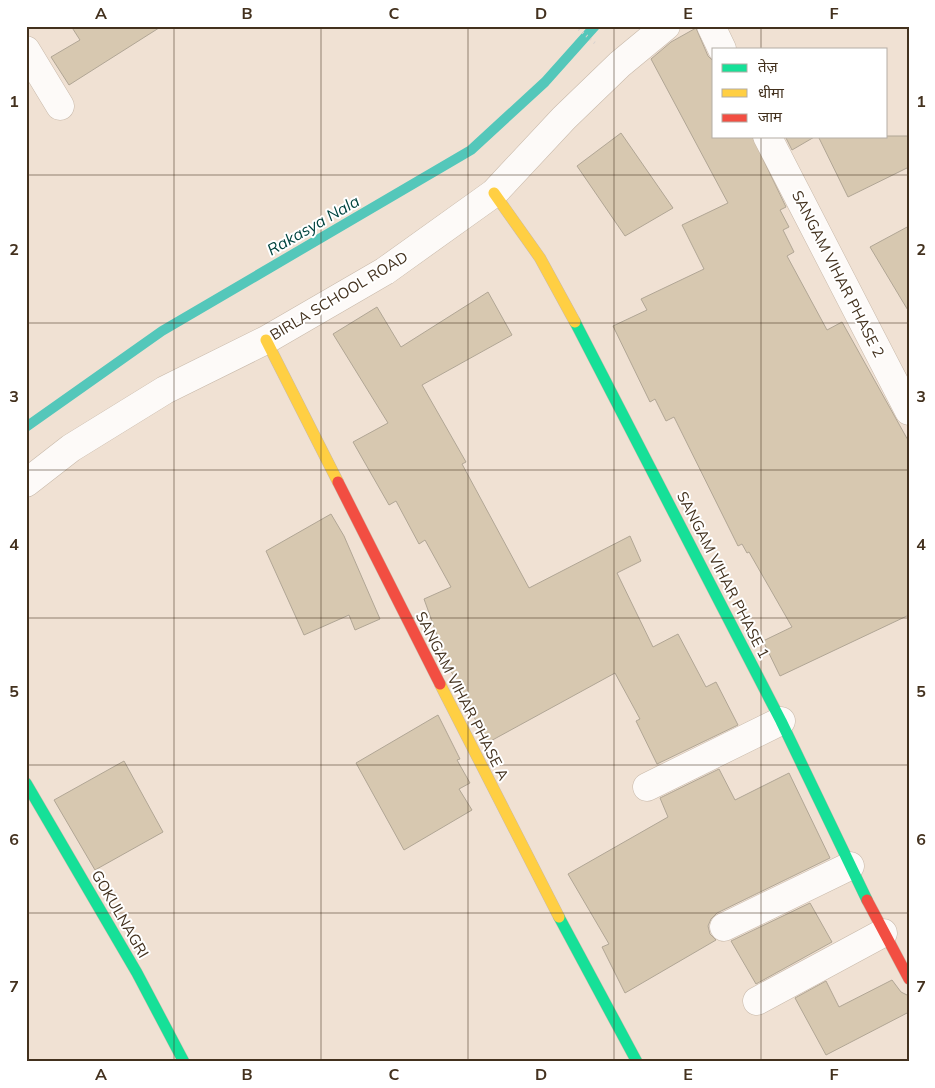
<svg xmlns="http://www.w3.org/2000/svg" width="935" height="1088" viewBox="0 0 935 1088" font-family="Mulish,'Noto Sans Devanagari',sans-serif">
<rect width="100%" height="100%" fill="#f0e1d3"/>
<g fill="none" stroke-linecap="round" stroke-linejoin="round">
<path stroke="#54c7ba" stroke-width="10" d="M 26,427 L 162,331 L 471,150 L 545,82 L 595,26"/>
</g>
<path fill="#d7c8b0" stroke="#b1a695" d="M 71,26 L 162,26 L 69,85 L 51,57 L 80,40 Z
M 696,28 L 708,56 L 714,62 L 714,136 L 752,136 L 786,207 L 780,210 L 789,227 L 783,230 L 794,252 L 787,256 L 827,330 L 842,322 L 909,442 L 909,615 L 780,676 L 763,641 L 792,627 L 749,552 L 747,553 L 742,544 L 738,546 L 674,417 L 666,421 L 655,399 L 650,402 L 613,326 L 647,310 L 641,299 L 704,269 L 682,225 L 728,203 L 651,59 L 671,42 Z
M 621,133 L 673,208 L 625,236 L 577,166 Z
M 785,136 L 816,136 L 792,150 Z
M 818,136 L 909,136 L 909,167 L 848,197 Z
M 909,226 L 909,312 L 870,247 Z
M 488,292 L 512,335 L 422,385 L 466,462 L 462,464 L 529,588 L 630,536 L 641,561 L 617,573 L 653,647 L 678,634 L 706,687 L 716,682 L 738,725 L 657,764 L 636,721 L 640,719 L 615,673 L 487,743 L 447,663 L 424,599 L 451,587 L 425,540 L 419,544 L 396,501 L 389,505 L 353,442 L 388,423 L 333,334 L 377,307 L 401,347 Z
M 331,514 L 344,536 L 380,619 L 355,630 L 349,615 L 304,635 L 266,551 Z
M 438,715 L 460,759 L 457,760 L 470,783 L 459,789 L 472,810 L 404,850 L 356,763 Z
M 124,761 L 163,832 L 95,870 L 54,800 Z
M 719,769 L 735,800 L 789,773 L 830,858 L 717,913 L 711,919 L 708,926 L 710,934 L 716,940 L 625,993 L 602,947 L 609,944 L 568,874 L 668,817 L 660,798 Z
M 810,903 L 832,942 L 756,984 L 731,941 Z
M 892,980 L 901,992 L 909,996 L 909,1012 L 826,1055 L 795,998 L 826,981 L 839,1007 Z"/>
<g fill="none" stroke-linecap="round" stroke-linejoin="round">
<defs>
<path id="street" d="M 711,26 L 722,49
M 26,50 L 60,106
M 767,136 L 909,411
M 26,483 L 71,448 L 165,390 L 266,340 L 385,271 L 494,193 L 564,118 L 620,64 L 666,26
M 647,787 L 781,721
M 724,927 L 850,866
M 757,1001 L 883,933"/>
<path id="fast" d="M 575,322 L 781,721 L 867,900
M 26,783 L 137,973 L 184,1062
M 559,917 L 637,1062"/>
<path id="slow" d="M 494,193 L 540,258 L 575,322
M 266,340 L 338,482
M 440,684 L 559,917"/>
<path id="jam" d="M 338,482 L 440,684
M 867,900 L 909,979"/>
</defs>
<use href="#street" stroke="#c8b9aa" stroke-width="29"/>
<use href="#fast" stroke="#c8b9aa" stroke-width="12"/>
<use href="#slow" stroke="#c8b9aa" stroke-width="12"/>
<use href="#jam" stroke="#c8b9aa" stroke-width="12"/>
<path stroke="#d8d3cf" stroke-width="3" stroke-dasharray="1 4" stroke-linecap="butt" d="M 575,26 L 596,44"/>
<use href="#street" stroke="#fdfaf8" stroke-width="28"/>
<use href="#fast" stroke="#16e098" stroke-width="11"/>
<use href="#slow" stroke="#ffcf43" stroke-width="11"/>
<use href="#jam" stroke="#f24e42" stroke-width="11"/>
</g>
<path fill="none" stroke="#43311e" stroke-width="1" stroke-opacity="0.55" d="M 174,26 L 174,1062M 321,26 L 321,1062M 468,26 L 468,1062M 614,26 L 614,1062M 761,26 L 761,49M 761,136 L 761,1062M 26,175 L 909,175M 26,323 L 909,323M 26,470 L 909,470M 26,618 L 909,618M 26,765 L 909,765M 26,913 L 909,913"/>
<g text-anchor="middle" stroke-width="4" stroke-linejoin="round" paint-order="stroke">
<g font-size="15" fill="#43311e" stroke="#fff">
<text transform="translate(838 274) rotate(63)" y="5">SANGAM VIHAR PHASE 2</text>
<text transform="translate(339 296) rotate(-31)" y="5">BIRLA SCHOOL ROAD</text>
<text transform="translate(723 575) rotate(63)" y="5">SANGAM VIHAR PHASE 1</text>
<text transform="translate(462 696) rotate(63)" y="5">SANGAM VIHAR PHASE A</text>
<text transform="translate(120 914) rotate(60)" y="5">GOKULNAGRI</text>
</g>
<g font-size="16" font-style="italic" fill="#00443f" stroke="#fff">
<text transform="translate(313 225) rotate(-30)" y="6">Rakasya Nala</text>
</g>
</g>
<rect width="935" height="1088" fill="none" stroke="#ffffff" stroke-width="55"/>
<rect x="712" y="48" width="175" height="90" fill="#ffffff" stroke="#b4ada5"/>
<rect x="722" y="64" width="25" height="8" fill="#16e098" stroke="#b4ada5"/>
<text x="758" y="72" font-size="15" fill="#43311e">तेज़</text>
<rect x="722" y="89" width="25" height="8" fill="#ffcf43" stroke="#b4ada5"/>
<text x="758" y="98" font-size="15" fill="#43311e">धीमा</text>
<rect x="722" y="114" width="25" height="8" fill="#f24e42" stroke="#b4ada5"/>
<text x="758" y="122" font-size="15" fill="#43311e">जाम</text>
<rect x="28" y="28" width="880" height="1032" fill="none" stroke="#43311e" stroke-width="2"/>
<g font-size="16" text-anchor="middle" font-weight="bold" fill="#43311e">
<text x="101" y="19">A</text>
<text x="247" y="19">B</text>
<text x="394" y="19">C</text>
<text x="541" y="19">D</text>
<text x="688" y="19">E</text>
<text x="834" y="19">F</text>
<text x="14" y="107">1</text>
<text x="921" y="107">1</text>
<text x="14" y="255">2</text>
<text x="921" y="255">2</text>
<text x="14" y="402">3</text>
<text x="921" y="402">3</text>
<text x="14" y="550">4</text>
<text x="921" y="550">4</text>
<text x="14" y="697">5</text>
<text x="921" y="697">5</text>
<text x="14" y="845">6</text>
<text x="921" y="845">6</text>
<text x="14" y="992">7</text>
<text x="921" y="992">7</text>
<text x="101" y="1080">A</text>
<text x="247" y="1080">B</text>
<text x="394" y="1080">C</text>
<text x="541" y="1080">D</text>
<text x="688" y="1080">E</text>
<text x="834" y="1080">F</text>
</g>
</svg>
